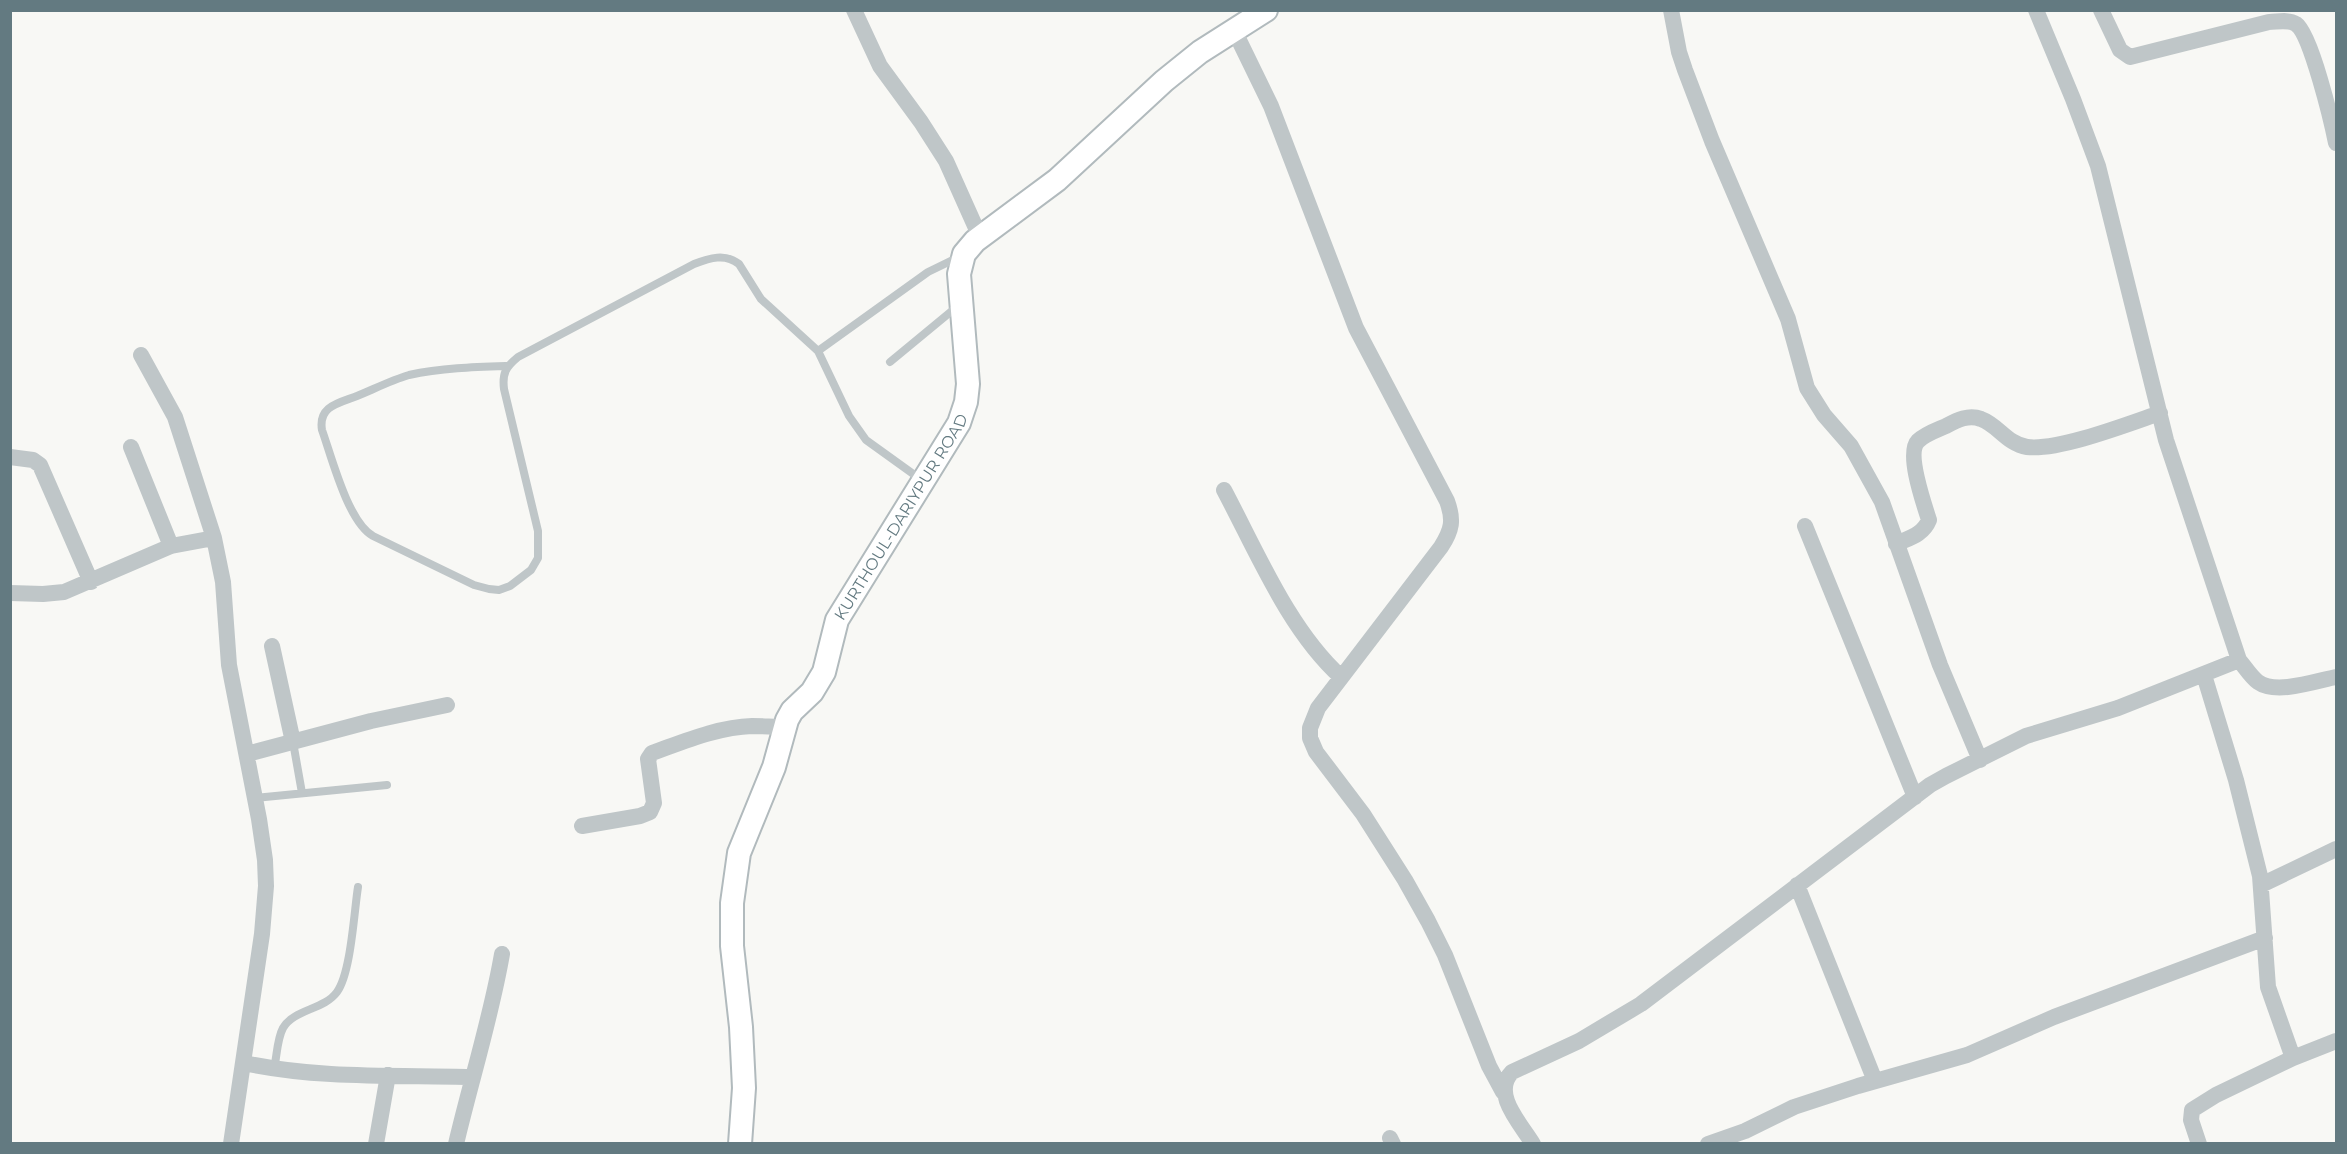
<svg xmlns="http://www.w3.org/2000/svg" width="2347" height="1154" viewBox="0 0 2347 1154" font-family="Montserrat,sans-serif">
<rect width="100%" height="100%" fill="#f8f8f5"/>
<g fill="none" stroke-linecap="round" stroke-linejoin="round">
<defs>
<g id="secondary">
<path id="s1" d="M 740,1144 L 744,1088 L 741,1027 L 732,946 L 732,903 L 739,853 L 774,767 L 787,720 L 792,711 L 812,692 L 824,672 L 837,620 L 959,423 L 966,402 L 968,384 L 959,274 L 964,254 L 975,241 L 1057,180 L 1164,81 L 1200,52 L 1266,10"/>
</g>
</defs>
<use href="#secondary" stroke="#b1babd" stroke-width="26"/>
<path stroke="#bfc6c8" stroke-width="8" d="M 818,351 L 928,272 L 961,256
M 890,362 L 959,305
M 506,366 C 474,367 441,368 409,375 C 392,380 374,389 357,396 C 339,403 318,406 322,430 C 332,458 348,522 373,536 L 474,585 L 489,589 L 499,590 L 510,586 L 531,570 L 538,558 L 538,531 L 504,389 C 502,373 506,367 518,357 L 694,264 C 710,258 725,253 739,264 L 761,299 L 818,351 L 849,416 L 866,440 L 923,481
M 293,742 L 302,793
M 255,798 L 387,785
M 274,1069 C 277,1056 277,1039 283,1028 C 294,1009 324,1010 337,992 C 351,973 354,912 358,887"/>
<path stroke="#bfc6c8" stroke-width="16" d="M 854,10 L 880,66 L 921,122 L 946,161 L 980,237
M 1671,10 L 1679,52 L 1685,70 L 1712,141 L 1788,319 L 1807,388 L 1824,415 L 1851,446 L 1882,502 L 1940,665 L 1980,760
M 2036,10 L 2073,99 L 2098,166 L 2166,440 L 2239,660 C 2245,667 2251,677 2258,682 C 2276,695 2316,681 2336,677
M 2101,10 L 2120,50 L 2130,57 L 2269,22 C 2277,22 2288,19 2296,24 C 2311,34 2332,123 2336,143
M 1234,30 L 1271,106 L 1356,328 L 1447,501 C 1454,520 1452,530 1441,547 L 1318,708 L 1310,728 L 1310,738 L 1316,752 L 1363,814 L 1405,880 L 1428,921 L 1445,955 L 1489,1066 L 1503,1092
M 141,355 L 175,417 L 214,538 L 223,582 L 229,665 L 259,819 L 265,860 L 266,886 L 262,934 L 231,1144
M 131,447 L 171,546
M 10,457 L 33,460 L 40,465 L 91,582
M 1224,490 C 1257,552 1289,630 1341,677
M 1805,526 L 1915,797
M 1896,544 C 1909,538 1923,535 1929,520 C 1924,504 1906,453 1918,441 C 1925,434 1937,430 1946,426 C 1957,420 1969,414 1981,419 C 1998,425 2007,444 2027,447 C 2058,451 2128,424 2160,413
M 10,593 L 43,594 L 64,592 L 171,546 L 214,538
M 272,646 L 293,742
M 2204,675 L 2236,780 L 2260,876 L 2268,987 L 2293,1058
M 247,754 L 371,721 L 447,705
M 582,826 L 640,816 L 650,812 L 654,803 L 648,759 L 652,753 C 683,742 718,727 752,726 C 763,726 774,727 785,727
M 1797,885 L 1875,1081
M 2261,885 L 2336,849
M 244,1063 C 319,1079 395,1075 471,1077
M 1390,1138 L 1393,1144
M 376,1144 L 388,1075
M 456,1144 C 471,1080 491,1018 502,954
M 1533,1144 C 1521,1124 1491,1093 1512,1072 L 1579,1041 L 1641,1004 L 1930,785 L 1946,776 L 2026,736 L 2118,708 L 2239,660
M 1708,1144 L 1745,1131 L 1794,1107 L 1858,1086 L 1967,1055 L 2054,1017 L 2265,938
M 2199,1144 L 2191,1120 L 2192,1110 L 2216,1095 L 2293,1058 L 2336,1041"/>
<use href="#secondary" stroke="#fff" stroke-width="22"/>
</g>
<g text-anchor="middle" stroke-width="6" stroke-linejoin="round" paint-order="stroke">
<g font-size="16" fill="#637a81" stroke="#fff">
<text dy="6" stroke="none"><textPath href="#s1" startOffset="670">KURTHOUL-DARIYPUR ROAD</textPath></text>
</g>
</g>
<rect width="2347" height="1154" fill="none" stroke="#637a81" stroke-width="24"/>
</svg>
